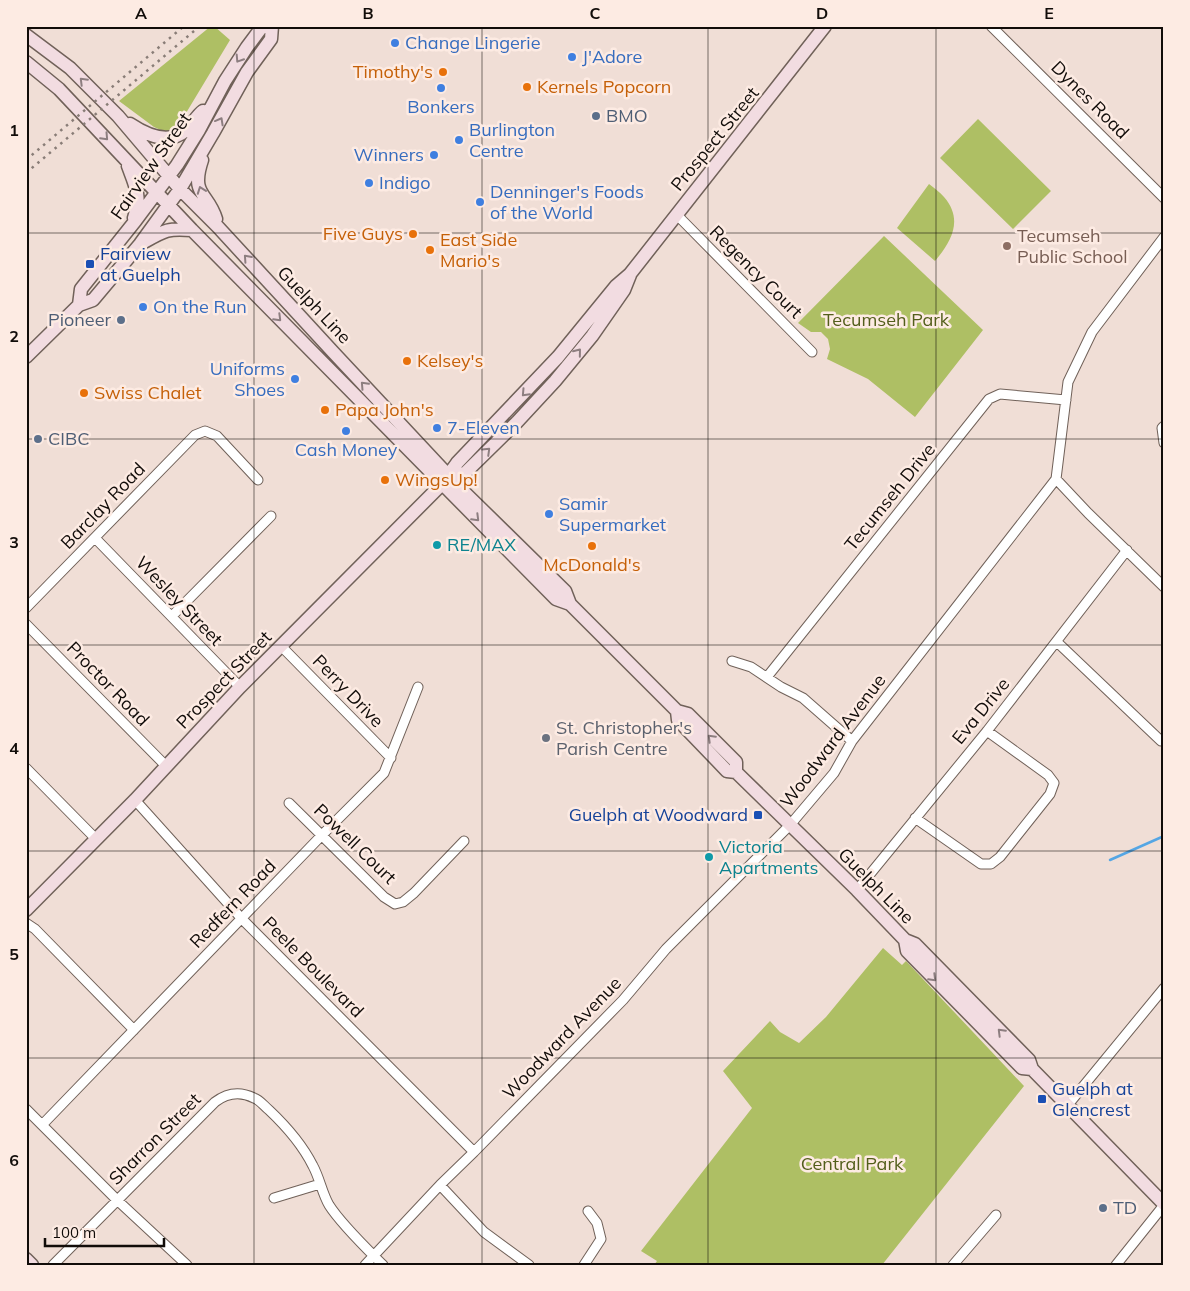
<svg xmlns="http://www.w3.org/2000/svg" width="1190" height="1291" viewBox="0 0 1190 1291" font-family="Mulish,sans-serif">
<rect width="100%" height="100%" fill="#f0ded6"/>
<path fill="#aebf64" d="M 211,26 L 214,26 L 230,40 L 177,128 L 165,132 L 154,127 L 119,101 Z
M 978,119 L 1051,191 L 1013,229 L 940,158 Z
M 929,184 C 934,188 940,192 944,197 C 964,220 951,242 935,261 L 897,228 Z
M 884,236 L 983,330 L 915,417 L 868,379 L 827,359 L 830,349 L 828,339 L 821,332 L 811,332 L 798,323 Z
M 883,948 L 902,965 L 906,961 L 1024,1086 L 882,1265 L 654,1265 L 657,1261 L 641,1251 L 752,1108 L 723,1071 L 770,1021 L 780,1032 L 799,1043 L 826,1017 Z"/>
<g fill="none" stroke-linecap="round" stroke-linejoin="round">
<path stroke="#55a6e4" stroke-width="2.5" d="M 1110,860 L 1164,836"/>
<defs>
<path id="street" d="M 991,26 L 1164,198
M 677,215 L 812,352
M 1164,426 L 1162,428 L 1164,443
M 1056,479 L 1088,513 L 1164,587
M 95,538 L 240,687
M 26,608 L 195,435 L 205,431 L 217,436 L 258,480
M 172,616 L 271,516
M 26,624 L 166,766
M 1057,642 L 1161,741
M 281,646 L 391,758
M 732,661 L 751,667 L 781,687 L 803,698 L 852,741
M 767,677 L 989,399 L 1000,394 L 1066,400
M 26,768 L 96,839
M 135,800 L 242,919 L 474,1152
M 289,803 L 384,897 L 395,904 L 403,902 L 414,893 L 464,841
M 915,818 L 981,864 L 991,864 L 1000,857 L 1050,794 L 1054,783 L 1048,775 L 987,731
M 857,890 L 987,731 L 1127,550
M 26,923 L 35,929 L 134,1030
M 1067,1106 L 1164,988
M 26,1109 L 117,1200 L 187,1265
M 42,1125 L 322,835 L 384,773 L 418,687
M 440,1185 L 484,1232 L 529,1265
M 274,1198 L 320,1184
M 53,1265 L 215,1102 C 227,1093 240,1091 254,1098 C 260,1100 264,1106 269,1110 C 287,1127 302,1144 313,1166 C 320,1179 322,1193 329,1205 C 341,1224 367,1249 383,1265
M 365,1265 L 440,1185 L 474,1152 L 623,1000 L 666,949 L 790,825 L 834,773 L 852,741 L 1056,479 L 1068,382 L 1092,332 L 1164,237
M 584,1265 L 601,1239 L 597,1223 L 588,1211
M 953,1265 L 996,1215
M 1116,1265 L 1164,1205"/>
<path id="secondary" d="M 26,35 L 70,68 L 118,116 L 180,189 L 218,227 L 333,352 L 462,490 L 565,591 L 570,604
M 26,62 L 59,89 L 76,107 L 192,230 L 556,599 L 570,604 L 677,711 L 688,714 L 736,762 L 736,772
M 130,124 C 145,134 168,145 185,131 C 192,126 196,116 203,111
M 202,160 C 190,196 208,192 216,219
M 128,166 C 135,185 142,197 134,218
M 144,242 C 165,230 168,228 192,230
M 79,305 L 81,289 L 136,220 L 177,165 L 199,130 L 225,81 L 247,47 L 262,27 L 272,27
M 26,357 L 79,305 L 93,300 L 140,244 L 180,189 L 213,133 L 247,72 L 271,39 L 272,26
M 449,476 L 465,473 L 517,422 L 555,381 L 592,336 L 624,290 L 630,275
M 677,711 L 678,720 L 727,771 L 736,772 L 857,890 L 905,940 L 915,944 L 1029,1060 L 1032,1069 L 1164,1204
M 26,910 L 135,800 L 240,687 L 442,484 L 457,463 L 558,357 L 616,286 L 630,274 L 825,26
M 905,940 L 907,951 L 1022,1068 L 1032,1069
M 26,1259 L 32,1265"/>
</defs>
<use href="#street" stroke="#706159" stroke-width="11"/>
<use href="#secondary" stroke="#706159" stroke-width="15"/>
<use href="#street" stroke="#fff" stroke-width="9"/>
<use href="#secondary" stroke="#f2dce1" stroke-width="12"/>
<path stroke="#897d77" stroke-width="2.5" stroke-dasharray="2.5 5" stroke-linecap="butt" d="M 26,160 L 184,26
M 26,173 L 200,26"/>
</g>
<defs><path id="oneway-chevron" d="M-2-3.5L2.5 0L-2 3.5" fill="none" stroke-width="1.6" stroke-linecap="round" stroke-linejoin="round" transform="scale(1.25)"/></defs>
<g stroke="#8d7e80">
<use href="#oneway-chevron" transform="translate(239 59) rotate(123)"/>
<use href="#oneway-chevron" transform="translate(83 81) rotate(-135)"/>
<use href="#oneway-chevron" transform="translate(220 121) rotate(-61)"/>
<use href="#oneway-chevron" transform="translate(105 137) rotate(47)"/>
<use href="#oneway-chevron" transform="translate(201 190) rotate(-110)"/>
<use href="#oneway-chevron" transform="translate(247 258) rotate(-132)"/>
<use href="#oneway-chevron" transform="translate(278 318) rotate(45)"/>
<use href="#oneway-chevron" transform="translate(578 352) rotate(-51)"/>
<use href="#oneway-chevron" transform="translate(364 385) rotate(-133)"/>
<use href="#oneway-chevron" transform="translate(525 393) rotate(133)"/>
<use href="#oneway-chevron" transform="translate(487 451) rotate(-44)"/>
<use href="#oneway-chevron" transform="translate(476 518) rotate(45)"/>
<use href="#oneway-chevron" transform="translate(711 738) rotate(-135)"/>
<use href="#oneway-chevron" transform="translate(933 978) rotate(45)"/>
<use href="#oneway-chevron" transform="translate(1001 1032) rotate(-135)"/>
</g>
<path fill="none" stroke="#110c09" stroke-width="1" stroke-opacity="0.55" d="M 254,26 L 254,1265M 482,26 L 482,1265M 708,26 L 708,1265M 936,26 L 936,1265M 26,233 L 1164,233M 26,439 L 1164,439M 26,645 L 1164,645M 26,851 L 1164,851M 26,1058 L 1164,1058"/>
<g fill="#3f7fe0" stroke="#fdebe3" stroke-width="2">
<circle cx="395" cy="43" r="5"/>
<circle cx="572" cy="57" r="5"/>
<circle cx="441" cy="88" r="5"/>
<circle cx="459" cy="140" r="5"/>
<circle cx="434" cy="155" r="5"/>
<circle cx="369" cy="183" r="5"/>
<circle cx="480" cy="202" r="5"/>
<circle cx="143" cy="307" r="5"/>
<circle cx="295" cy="379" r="5"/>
<circle cx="437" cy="428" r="5"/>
<circle cx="346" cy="431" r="5"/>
<circle cx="549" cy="514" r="5"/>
</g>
<g fill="#e8710a" stroke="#fdebe3" stroke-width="2">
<circle cx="443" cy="72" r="5"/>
<circle cx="527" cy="87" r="5"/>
<circle cx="413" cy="234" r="5"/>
<circle cx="430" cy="250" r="5"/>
<circle cx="407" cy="361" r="5"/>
<circle cx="84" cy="393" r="5"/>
<circle cx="325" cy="410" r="5"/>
<circle cx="385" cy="480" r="5"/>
<circle cx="592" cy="546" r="5"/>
</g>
<g fill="#5c6f8a" stroke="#fdebe3" stroke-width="2">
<circle cx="596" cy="116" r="5"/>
<circle cx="121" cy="320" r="5"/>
<circle cx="38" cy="439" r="5"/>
<circle cx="1103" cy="1208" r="5"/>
</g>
<circle fill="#8d6e63" stroke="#fdebe3" stroke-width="2" cx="1007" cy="246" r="5"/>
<g fill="#1a4fb4" stroke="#fdebe3" stroke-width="2">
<rect x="85" y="259" width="10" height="10" rx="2.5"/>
<rect x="753" y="810" width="10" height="10" rx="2.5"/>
<rect x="1037" y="1094" width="10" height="10" rx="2.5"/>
</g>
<g fill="#0f9aa8" stroke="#fdebe3" stroke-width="2">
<circle cx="437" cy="545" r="5"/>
<circle cx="709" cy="857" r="5"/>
</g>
<circle fill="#6b7280" stroke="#fdebe3" stroke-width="2" cx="546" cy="738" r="5"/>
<g text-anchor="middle" stroke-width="5" stroke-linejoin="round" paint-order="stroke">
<g font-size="18" fill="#366cbe" stroke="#fdebe3" text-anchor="start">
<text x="405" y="49">Change Lingerie</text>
<text x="582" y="63">J'Adore</text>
<text x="441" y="113" text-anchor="middle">Bonkers</text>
<text x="469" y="136">Burlington<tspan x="469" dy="21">Centre</tspan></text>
<text x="424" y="161" text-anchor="end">Winners</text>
<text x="379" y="189">Indigo</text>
<text x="490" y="198">Denninger's Foods<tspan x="490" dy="21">of the World</tspan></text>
<text x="153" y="313">On the Run</text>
<text x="285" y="375" text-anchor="end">Uniforms<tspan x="285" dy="21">Shoes</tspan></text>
<text x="447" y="434">7-Eleven</text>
<text x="346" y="456" text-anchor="middle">Cash Money</text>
<text x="559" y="510">Samir<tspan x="559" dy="21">Supermarket</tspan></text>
</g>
<g font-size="18" fill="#c56008" stroke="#fdebe3" text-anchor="start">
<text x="433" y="78" text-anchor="end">Timothy's</text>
<text x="537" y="93">Kernels Popcorn</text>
<text x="403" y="240" text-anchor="end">Five Guys</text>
<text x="440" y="246">East Side<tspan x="440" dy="21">Mario's</tspan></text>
<text x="417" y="367">Kelsey's</text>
<text x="94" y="399">Swiss Chalet</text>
<text x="335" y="416">Papa John's</text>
<text x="395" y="486">WingsUp!</text>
<text x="592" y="571" text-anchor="middle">McDonald's</text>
</g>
<g font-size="18" fill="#110c09" stroke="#fdebe3">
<text transform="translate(1090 100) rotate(45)" y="6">Dynes Road</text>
<text transform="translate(715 139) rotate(-51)" y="6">Prospect Street</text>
<text transform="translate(151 166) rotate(-55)" y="6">Fairview Street</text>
<text transform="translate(756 272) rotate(45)" y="6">Regency Court</text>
<text transform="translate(314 305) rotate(47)" y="6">Guelph Line</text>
<text transform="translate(890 497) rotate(-51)" y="6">Tecumseh Drive</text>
<text transform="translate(103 506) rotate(-46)" y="6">Barclay Road</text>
<text transform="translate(179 601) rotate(46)" y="6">Wesley Street</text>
<text transform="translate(224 680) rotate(-46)" y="6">Prospect Street</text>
<text transform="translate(108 684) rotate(46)" y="6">Proctor Road</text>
<text transform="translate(348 691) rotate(46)" y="6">Perry Drive</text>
<text transform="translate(981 711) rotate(-51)" y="6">Eva Drive</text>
<text transform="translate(833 741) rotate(-53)" y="6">Woodward Avenue</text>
<text transform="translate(355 844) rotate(44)" y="6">Powell Court</text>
<text transform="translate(876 886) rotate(45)" y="6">Guelph Line</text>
<text transform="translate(233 904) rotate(-46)" y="6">Redfern Road</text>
<text transform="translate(313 967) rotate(45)" y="6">Peele Boulevard</text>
<text transform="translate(562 1038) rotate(-46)" y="6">Woodward Avenue</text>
<text transform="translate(155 1139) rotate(-45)" y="6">Sharron Street</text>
</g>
<g font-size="18" fill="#4e5e75" stroke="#fdebe3" text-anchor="start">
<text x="606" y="122">BMO</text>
<text x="111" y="326" text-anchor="end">Pioneer</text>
<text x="48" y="445">CIBC</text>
<text x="1113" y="1214">TD</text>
</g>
<g font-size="18" fill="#785e54" stroke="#fdebe3" text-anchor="start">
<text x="1017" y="242">Tecumseh<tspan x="1017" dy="21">Public School</tspan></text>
</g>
<g font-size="18" fill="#164399" stroke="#fdebe3" text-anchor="start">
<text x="100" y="260">Fairview<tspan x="100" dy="21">at Guelph</tspan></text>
<text x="748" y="821" text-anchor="end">Guelph at Woodward</text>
<text x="1052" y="1095">Guelph at<tspan x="1052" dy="21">Glencrest</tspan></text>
</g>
<g font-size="18" fill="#535e1b" stroke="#fdebe3">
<text x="886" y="326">Tecumseh Park</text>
<text x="852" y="1170">Central Park</text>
</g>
<g font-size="18" fill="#0d838f" stroke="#fdebe3" text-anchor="start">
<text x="447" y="551">RE/MAX</text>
<text x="719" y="853">Victoria<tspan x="719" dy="21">Apartments</tspan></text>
</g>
<g font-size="18" fill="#5b616d" stroke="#fdebe3" text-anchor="start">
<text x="556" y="734">St. Christopher's<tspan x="556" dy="21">Parish Centre</tspan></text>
</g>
</g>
<rect width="1190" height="1291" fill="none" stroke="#fdebe3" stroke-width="55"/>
<path d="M45 1238v8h119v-8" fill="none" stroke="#110c09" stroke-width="2.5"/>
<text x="52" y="1238" font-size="15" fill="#110c09" stroke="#fdebe3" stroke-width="4" paint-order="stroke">100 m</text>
<rect x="28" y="28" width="1134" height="1236" fill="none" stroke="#110c09" stroke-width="2"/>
<g font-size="16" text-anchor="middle" font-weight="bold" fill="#110c09">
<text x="141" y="19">A</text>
<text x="368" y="19">B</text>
<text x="595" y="19">C</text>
<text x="822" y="19">D</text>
<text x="1049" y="19">E</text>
<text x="14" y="136">1</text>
<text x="14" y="342">2</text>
<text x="14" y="548">3</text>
<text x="14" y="754">4</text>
<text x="14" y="960">5</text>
<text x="14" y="1166">6</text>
</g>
</svg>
